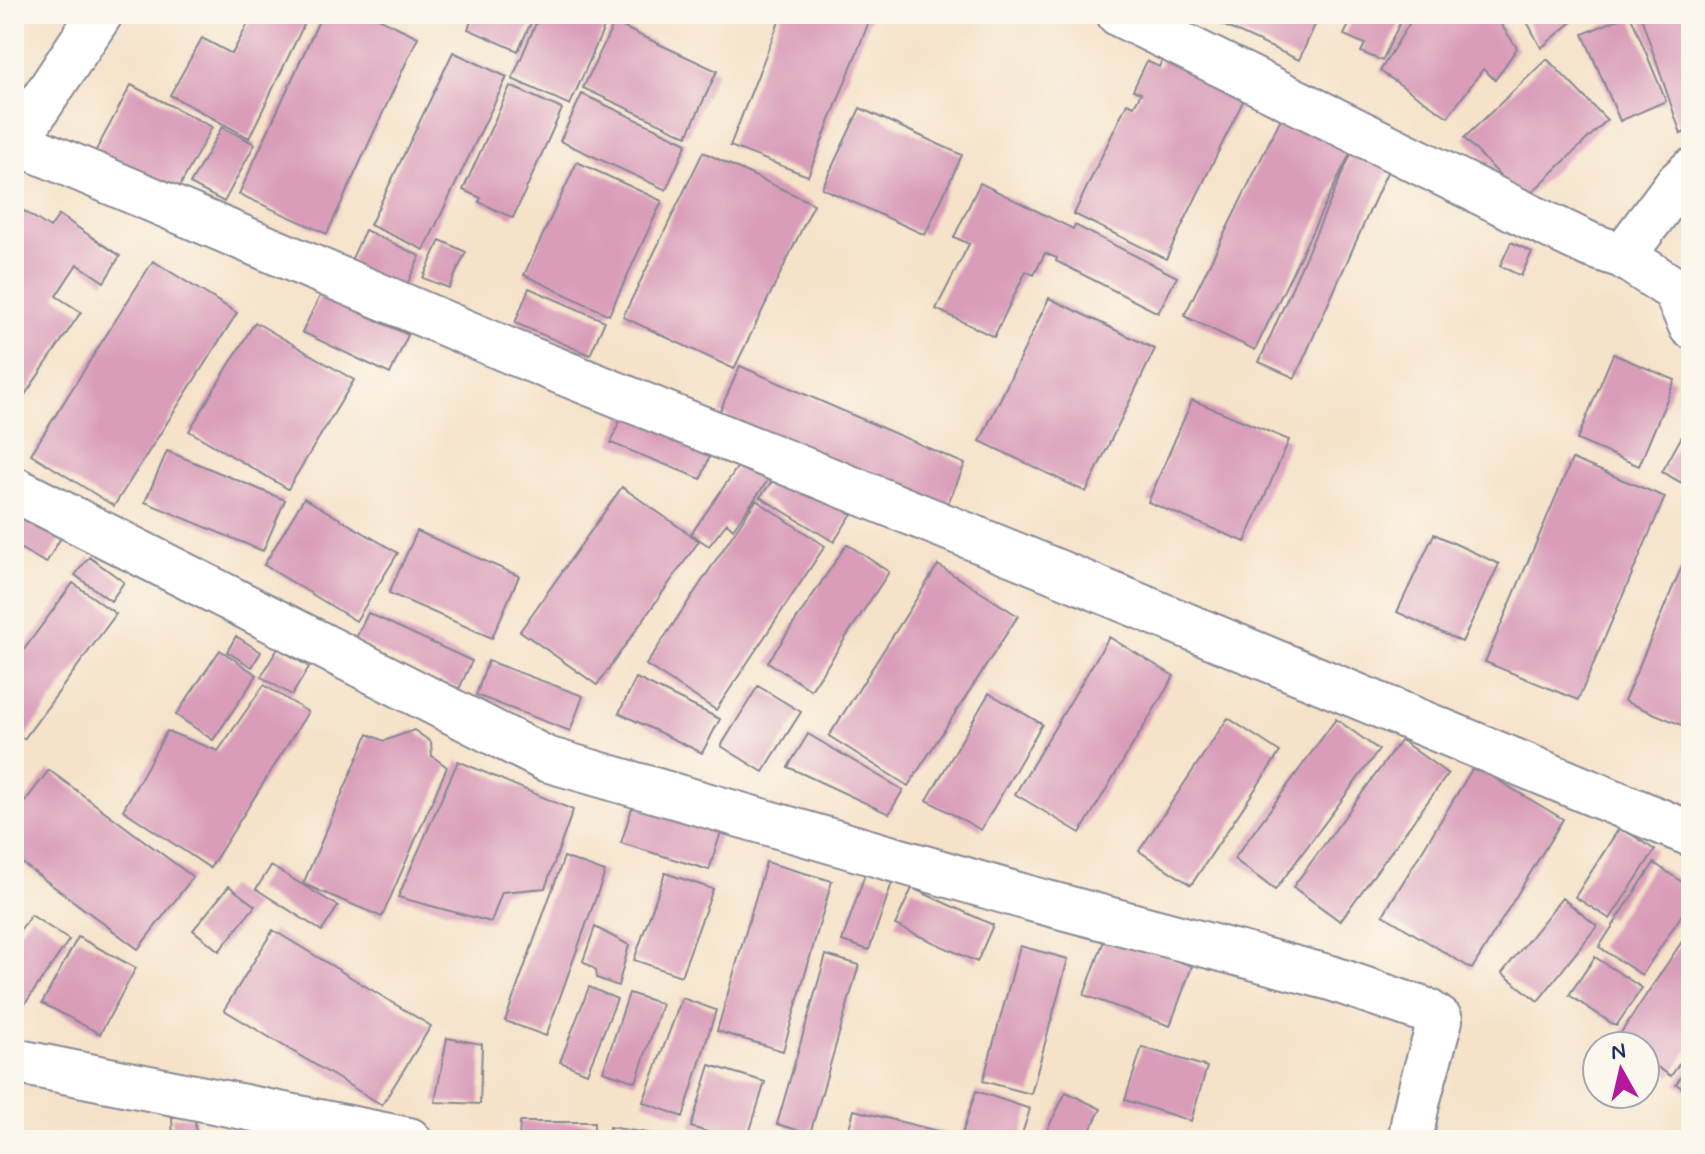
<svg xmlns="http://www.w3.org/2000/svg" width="1705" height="1154" viewBox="0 0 1705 1154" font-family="Mynerve,sans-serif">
<rect width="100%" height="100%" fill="#fbf7ec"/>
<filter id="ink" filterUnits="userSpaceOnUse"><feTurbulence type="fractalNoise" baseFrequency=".0125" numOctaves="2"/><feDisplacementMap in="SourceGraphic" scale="16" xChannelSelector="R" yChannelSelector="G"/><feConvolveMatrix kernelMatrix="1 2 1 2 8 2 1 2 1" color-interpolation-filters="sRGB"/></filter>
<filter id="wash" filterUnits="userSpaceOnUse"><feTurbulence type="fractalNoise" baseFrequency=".006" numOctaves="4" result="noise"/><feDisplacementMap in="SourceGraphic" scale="32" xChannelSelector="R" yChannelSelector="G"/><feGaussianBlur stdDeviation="1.8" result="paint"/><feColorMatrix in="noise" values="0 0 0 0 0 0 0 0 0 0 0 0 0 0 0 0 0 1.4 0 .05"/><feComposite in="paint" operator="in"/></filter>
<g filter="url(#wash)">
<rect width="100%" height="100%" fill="#f5e2c9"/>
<g id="blocks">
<path fill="#d99cb9" d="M 239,14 L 309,14 L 249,138 L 170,95 L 202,38 L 232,54 L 250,20 Z
M 322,14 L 370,14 L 418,37 L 327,234 L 239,194 Z
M 474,14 L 535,14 L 518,51 L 468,29 Z
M 540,14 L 610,14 L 570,105 L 512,79 Z
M 782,14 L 872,14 L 808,176 L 730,146 Z
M 1222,14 L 1320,14 L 1299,60 L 1218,23 Z
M 1354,14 L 1404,14 L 1382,61 L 1361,52 L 1365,44 L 1344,35 Z
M 1415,14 L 1494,14 L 1517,48 L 1495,80 L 1483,69 L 1448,117 L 1380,71 Z
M 1523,14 L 1568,14 L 1572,22 L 1541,48 Z
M 1630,14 L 1666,101 L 1620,121 L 1583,34 Z
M 1640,14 L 1691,14 L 1691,130 L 1681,134 Z
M 614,23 L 717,71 L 687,136 L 583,88 Z
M 453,52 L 507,77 L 424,250 L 370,225 Z
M 1165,54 L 1246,95 L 1166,259 L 1074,214 L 1127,103 L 1134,106 L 1141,93 L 1133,90 L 1147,61 L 1159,67 Z
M 1547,59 L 1607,120 L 1524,200 L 1464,138 Z
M 131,85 L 212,127 L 175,195 L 95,152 Z
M 510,86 L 562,109 L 513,218 L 479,202 L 481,198 L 463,190 Z
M 582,94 L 687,143 L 666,190 L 560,141 Z
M 860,108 L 962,155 L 925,235 L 822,188 Z
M 1284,112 L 1354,145 L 1255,350 L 1184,316 Z
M 222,127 L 255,144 L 224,202 L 190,184 Z
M 703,152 L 814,204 L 734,369 L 623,317 Z
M 1351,154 L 1388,170 L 1295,378 L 1259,362 Z
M 577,162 L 662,201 L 609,315 L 524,275 Z
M 980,183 L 1073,229 L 1075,225 L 1177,277 L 1158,313 L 1056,261 L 1057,258 L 1045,253 L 1034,275 L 1026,271 L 994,337 L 936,309 L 969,244 L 954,237 Z
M 21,209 L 50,228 L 59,215 L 120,256 L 104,282 L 77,264 L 56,296 L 81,312 L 18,405 L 14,402 L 14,268 L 24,254 L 14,248 L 14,218 Z
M 365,230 L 420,256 L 404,291 L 349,265 Z
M 440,240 L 466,252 L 449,288 L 423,278 Z
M 1511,242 L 1532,252 L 1521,276 L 1500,266 Z
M 153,261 L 237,313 L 114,506 L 31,454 Z
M 529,288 L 605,321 L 590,355 L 515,323 Z
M 321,294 L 408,335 L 390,374 L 302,332 Z
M 1049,298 L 1155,349 L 1086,492 L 980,441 Z
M 255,322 L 354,380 L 288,489 L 189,431 Z
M 1613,354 L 1675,380 L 1639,466 L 1577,440 Z
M 740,366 L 965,464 L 945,510 L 719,413 Z
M 1192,400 L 1289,440 L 1245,542 L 1148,502 Z
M 624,409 L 714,445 L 701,479 L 611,443 Z
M 1682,436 L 1691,441 L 1691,488 L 1662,472 Z
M 167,451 L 285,500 L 263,551 L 145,502 Z
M 743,459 L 771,476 L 733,529 L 727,523 L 709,546 L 691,534 Z
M 1572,459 L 1665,497 L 1578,700 L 1485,662 Z
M 778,474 L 856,507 L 834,542 L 760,497 Z
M 622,487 L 699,541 L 597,685 L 520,631 Z
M 304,498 L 398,553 L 356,621 L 264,565 Z
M 756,500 L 825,546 L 716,710 L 646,665 Z
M 14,508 L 62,536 L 46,563 L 14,545 Z
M 417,531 L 519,576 L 492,638 L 389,593 Z
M 1434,534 L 1499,564 L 1462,642 L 1397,612 Z
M 847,544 L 889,572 L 811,690 L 768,662 Z
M 1691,545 L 1691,729 L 1624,701 Z
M 89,557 L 124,582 L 111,601 L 75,575 Z
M 938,565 L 1018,616 L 908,786 L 829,736 Z
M 73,583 L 116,614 L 24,739 L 14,732 L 14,663 Z
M 368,613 L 472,661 L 459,689 L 355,640 Z
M 236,636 L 261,652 L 252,667 L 227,652 Z
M 1109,637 L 1174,676 L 1080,833 L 1015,794 Z
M 278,648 L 309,667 L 292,695 L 261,677 Z
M 220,650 L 257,675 L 213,740 L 176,715 Z
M 488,661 L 583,696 L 570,731 L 476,695 Z
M 636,678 L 720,719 L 702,753 L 619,713 Z
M 264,685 L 308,712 L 210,868 L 123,810 L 167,731 L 218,751 Z
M 758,686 L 801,712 L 763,772 L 721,746 Z
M 989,693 L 1042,724 L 981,830 L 927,800 Z
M 1228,718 L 1280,752 L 1191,885 L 1139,851 Z
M 1336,719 L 1379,750 L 1275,890 L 1234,859 Z
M 414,730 L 431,742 L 432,756 L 447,767 L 382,917 L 303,884 L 368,734 L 384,741 Z
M 808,734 L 903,790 L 889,814 L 788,767 Z
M 1401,740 L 1448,774 L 1340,921 L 1293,887 Z
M 458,761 L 573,810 L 545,888 L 502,892 L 491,922 L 398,897 Z
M 1474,766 L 1563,819 L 1472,969 L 1383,915 Z
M 49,770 L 193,877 L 138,949 L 14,857 L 14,816 Z
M 633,805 L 721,832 L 709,870 L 621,843 Z
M 1620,827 L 1655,850 L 1610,919 L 1575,897 Z
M 564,857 L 605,872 L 546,1036 L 505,1021 Z
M 766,862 L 832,881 L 783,1051 L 717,1031 Z
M 1654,863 L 1691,888 L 1691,901 L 1642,975 L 1599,947 Z
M 271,866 L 338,906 L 322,931 L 256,889 Z
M 665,873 L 713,889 L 681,976 L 634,960 Z
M 865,874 L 892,883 L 869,950 L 842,941 Z
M 229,886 L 255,906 L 219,951 L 193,930 Z
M 912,888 L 993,925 L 977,962 L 895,925 Z
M 1562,898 L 1597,926 L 1538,1001 L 1502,973 Z
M 31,915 L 69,940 L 20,1011 L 14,1008 L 14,939 Z
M 595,927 L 629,945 L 618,986 L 597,978 L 596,970 L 583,961 Z
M 1691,928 L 1691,1046 L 1671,1076 L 1645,1059 L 1645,1046 L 1625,1046 L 1616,1040 Z
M 273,930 L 431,1026 L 382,1105 L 224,1010 Z
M 1106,935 L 1192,966 L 1170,1026 L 1084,995 Z
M 78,937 L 136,968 L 100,1034 L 42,1003 Z
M 1020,946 L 1068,959 L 1031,1094 L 983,1081 Z
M 826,955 L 859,965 L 810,1134 L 777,1124 Z
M 1595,957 L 1642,988 L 1616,1026 L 1569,995 Z
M 589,987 L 617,999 L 587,1073 L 560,1062 Z
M 629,993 L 662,1004 L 636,1082 L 603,1071 Z
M 682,998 L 716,1010 L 683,1117 L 643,1102 Z
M 447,1038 L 482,1044 L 480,1104 L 435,1102 Z
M 1142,1047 L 1207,1067 L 1191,1121 L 1125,1100 Z
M 1691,1062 L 1691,1094 L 1676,1084 Z
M 710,1065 L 765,1082 L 747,1140 L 733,1140 L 691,1127 Z
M 976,1091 L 1030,1109 L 1020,1140 L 960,1140 Z
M 1066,1092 L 1101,1109 L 1085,1140 L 1042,1140 Z
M 854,1110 L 949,1134 L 947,1140 L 846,1140 Z
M 172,1117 L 195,1117 L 196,1138 L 173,1140 Z
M 520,1122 L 594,1122 L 594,1140 L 519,1140 Z
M 609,1127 L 680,1138 L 680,1140 L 608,1140 Z"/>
</g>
</g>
<g filter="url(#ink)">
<use href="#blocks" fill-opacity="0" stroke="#888894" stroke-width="2"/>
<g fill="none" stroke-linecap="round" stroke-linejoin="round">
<defs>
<path id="minor" d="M 1119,14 L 1527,215 L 1590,245 L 1623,256 L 1675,290 L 1691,326
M 14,141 L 512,352 L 1016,555 L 1691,834
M 14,144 L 100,14
M 1623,256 L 1677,184 L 1691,171
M 14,489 L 546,759 L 1032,899 L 1331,978 L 1427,1011 L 1440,1020 C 1430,1060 1415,1099 1411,1140
M 14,1061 L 409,1140"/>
</defs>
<use href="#minor" stroke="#888894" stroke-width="48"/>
<use href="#minor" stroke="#fff" stroke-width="44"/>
</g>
</g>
<rect width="1705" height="1154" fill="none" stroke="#fbf7ec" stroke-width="48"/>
<g transform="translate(1621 1070) rotate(352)"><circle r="38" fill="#fbf7ec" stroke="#a1a7b3" stroke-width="2"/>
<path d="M0-6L14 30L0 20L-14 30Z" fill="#b5179e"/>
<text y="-12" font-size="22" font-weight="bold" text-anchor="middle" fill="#1b2f5e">N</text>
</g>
</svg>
